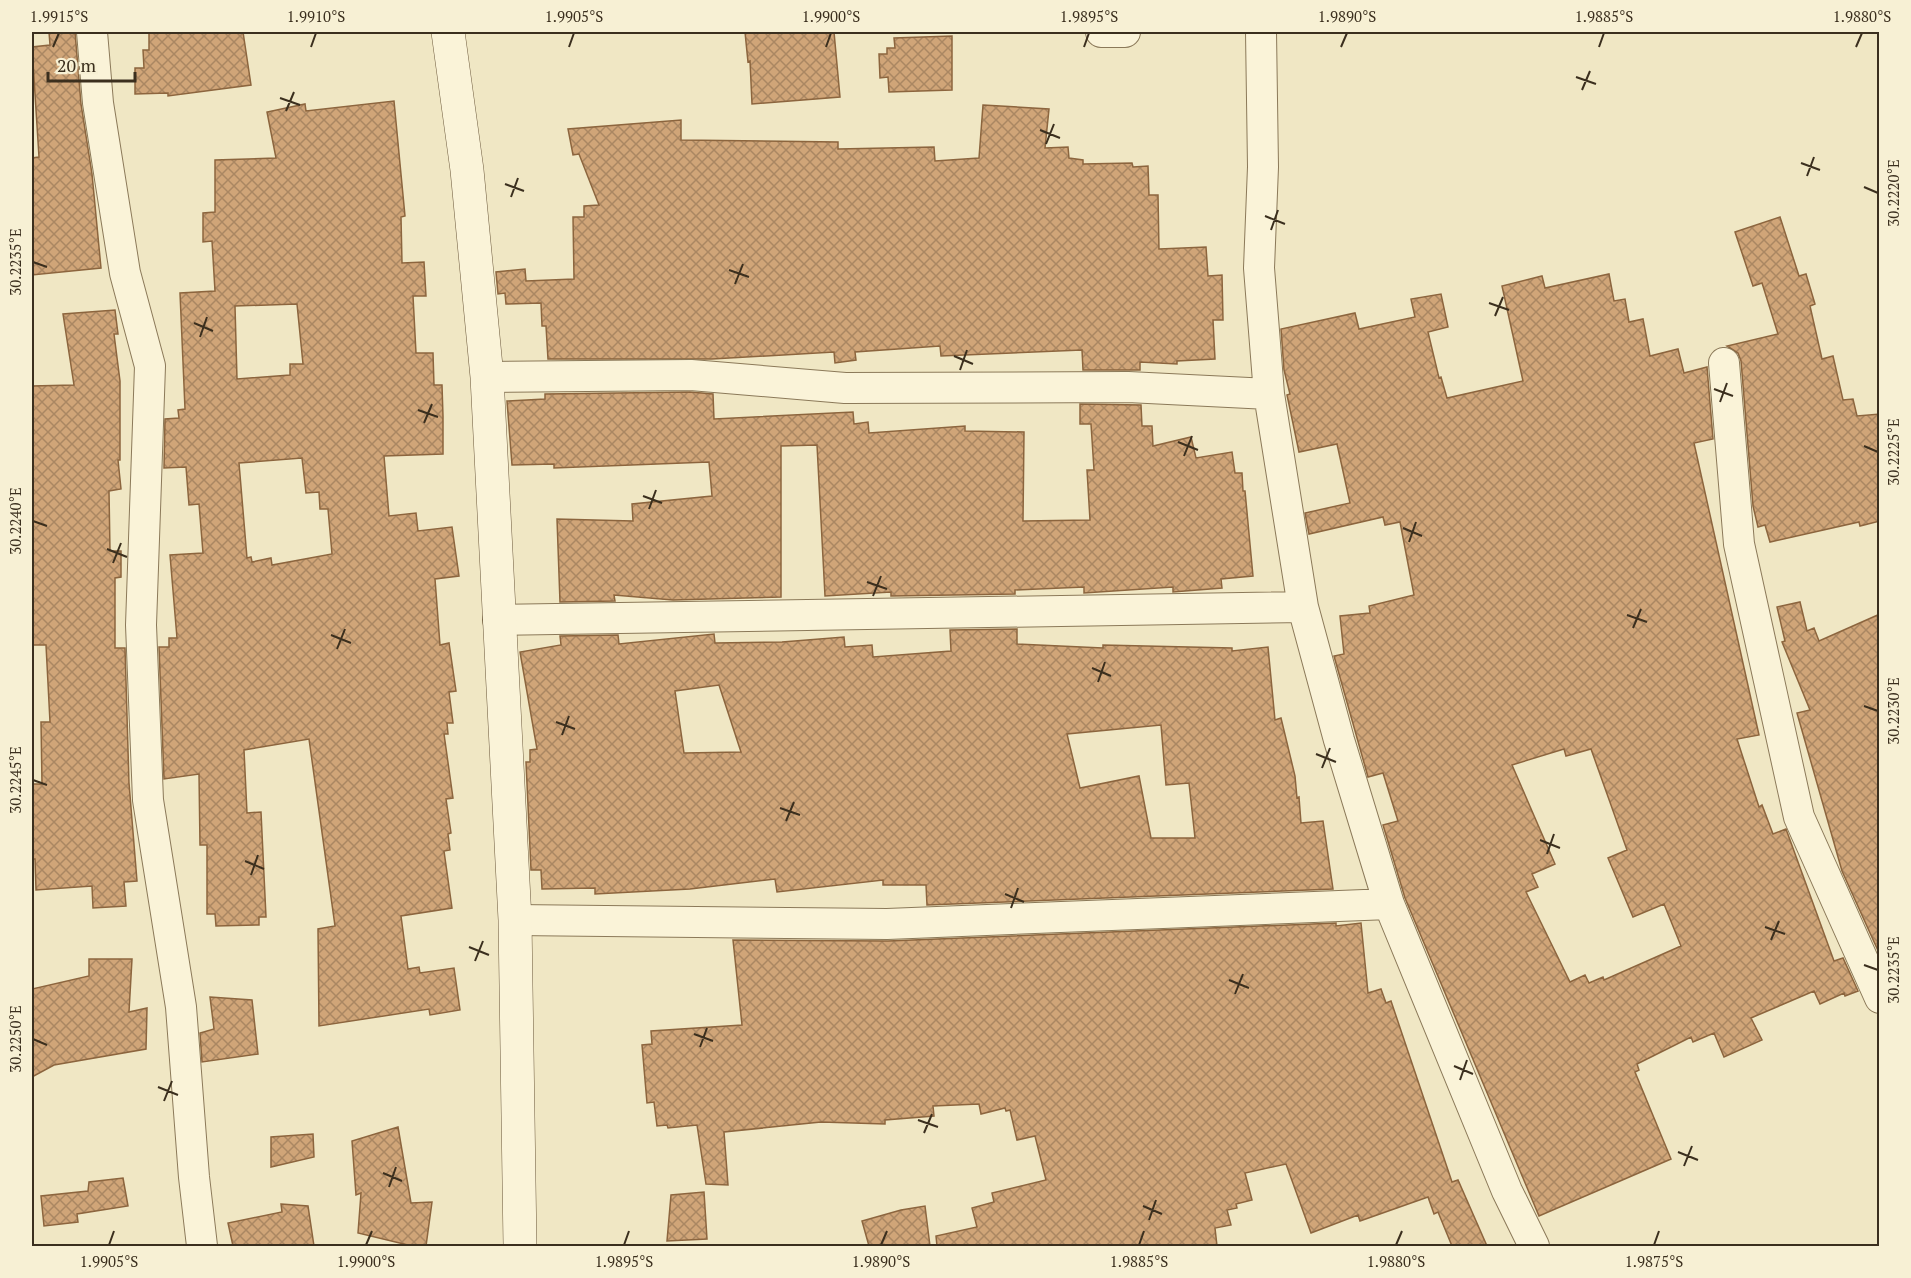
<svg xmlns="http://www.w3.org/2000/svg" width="1911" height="1278" viewBox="0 0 1911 1278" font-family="'PT Serif',serif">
<defs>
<pattern id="building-cross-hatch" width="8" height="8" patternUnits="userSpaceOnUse" patternTransform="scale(1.5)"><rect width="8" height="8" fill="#d0a578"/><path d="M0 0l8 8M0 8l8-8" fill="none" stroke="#aa8762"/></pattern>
</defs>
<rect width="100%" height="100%" fill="#f0e7c4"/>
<path fill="url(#building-cross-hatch)" stroke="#8c653e" stroke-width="1.5" fill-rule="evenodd" d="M 49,32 L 75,32 L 81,104 L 92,174 L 101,268 L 32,275 L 32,158 L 39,157 L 32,47 L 50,45 Z
M 149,32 L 243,32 L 251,85 L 168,96 L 168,93 L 135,94 L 135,68 L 144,68 L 143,50 L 149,50 Z
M 745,32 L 834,32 L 840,97 L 752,104 L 750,61 L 748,62 Z
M 952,36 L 952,90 L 889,92 L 888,77 L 880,78 L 879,54 L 887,54 L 887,48 L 895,48 L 894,38 Z
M 394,101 L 405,216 L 401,217 L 402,263 L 424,262 L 426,296 L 413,296 L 416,353 L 433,353 L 434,385 L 442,385 L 443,416 L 443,454 L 384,456 L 389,516 L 416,513 L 418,531 L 452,527 L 459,576 L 435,579 L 440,645 L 449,643 L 456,691 L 449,692 L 453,723 L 447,723 L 448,734 L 444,734 L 453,798 L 446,799 L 451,833 L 448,834 L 450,850 L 444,851 L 452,908 L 401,916 L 408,969 L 419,967 L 420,973 L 454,968 L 460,1010 L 430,1015 L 429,1009 L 319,1026 L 318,929 L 335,926 L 309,739 L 244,750 L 247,813 L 261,812 L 266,917 L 259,917 L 259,925 L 216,926 L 215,914 L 207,914 L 207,845 L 200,845 L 199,774 L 164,779 L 159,647 L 169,647 L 169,638 L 177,638 L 170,555 L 203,553 L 199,504 L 189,505 L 186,467 L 164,468 L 165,419 L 179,418 L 178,410 L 185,409 L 180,293 L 215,291 L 212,241 L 203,242 L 203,213 L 215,212 L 215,160 L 276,158 L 267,112 L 305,104 L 306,111 ZM 297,304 L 303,364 L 290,364 L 290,375 L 237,379 L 235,306 ZM 302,458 L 306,493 L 319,492 L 320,509 L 328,509 L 332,554 L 272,565 L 271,558 L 252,562 L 251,557 L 247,558 L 239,463 Z
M 983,105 L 1049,109 L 1045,148 L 1068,147 L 1069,158 L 1083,160 L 1083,164 L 1132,163 L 1133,167 L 1148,166 L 1149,195 L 1158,195 L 1159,249 L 1206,247 L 1208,276 L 1222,275 L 1223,320 L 1213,320 L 1215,359 L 1177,361 L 1177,364 L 1140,362 L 1140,370 L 1083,370 L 1082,350 L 941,356 L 940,346 L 855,352 L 856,360 L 835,363 L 834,352 L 712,359 L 548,359 L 546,326 L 542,326 L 541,303 L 506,304 L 505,293 L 498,294 L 496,272 L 525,269 L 526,281 L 574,279 L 573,217 L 584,217 L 584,206 L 599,205 L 579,154 L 573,155 L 568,129 L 681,120 L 681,140 L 838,142 L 838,149 L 934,147 L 935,161 L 979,158 Z
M 1780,217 L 1799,276 L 1806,274 L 1815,304 L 1810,306 L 1822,359 L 1833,356 L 1843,400 L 1853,399 L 1857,416 L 1880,414 L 1880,521 L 1860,526 L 1859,522 L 1770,542 L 1765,525 L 1758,527 L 1753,506 L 1741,361 L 1738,353 L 1727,346 L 1778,334 L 1762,283 L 1753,286 L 1735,232 Z
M 1609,274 L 1614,301 L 1625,299 L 1629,322 L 1643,319 L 1650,356 L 1678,349 L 1684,373 L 1707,367 L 1713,439 L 1694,443 L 1759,735 L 1737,739 L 1759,807 L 1762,805 L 1773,834 L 1786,829 L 1834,961 L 1843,958 L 1858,991 L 1845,996 L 1844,993 L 1820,1004 L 1814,991 L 1751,1018 L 1762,1040 L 1724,1057 L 1714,1033 L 1693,1042 L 1691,1037 L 1637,1064 L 1639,1070 L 1635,1072 L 1671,1159 L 1539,1216 L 1405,898 L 1383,825 L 1398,821 L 1383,773 L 1368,777 L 1334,656 L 1344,654 L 1340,616 L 1370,613 L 1369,606 L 1414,595 L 1400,522 L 1385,525 L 1383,517 L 1309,534 L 1305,513 L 1350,503 L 1337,444 L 1299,452 L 1287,395 L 1290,394 L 1284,370 L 1281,329 L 1355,313 L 1359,329 L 1415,317 L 1411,299 L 1441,294 L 1448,327 L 1428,332 L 1439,378 L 1441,377 L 1447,398 L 1523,381 L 1502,286 L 1542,276 L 1545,288 ZM 1564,749 L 1566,756 L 1591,749 L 1627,850 L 1608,858 L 1633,917 L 1664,904 L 1681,946 L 1604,980 L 1603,977 L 1589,983 L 1585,975 L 1570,982 L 1526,892 L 1538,887 L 1532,874 L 1555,864 L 1512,765 Z
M 115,310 L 118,334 L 114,334 L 120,381 L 120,460 L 118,460 L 121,489 L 109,491 L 110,551 L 121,551 L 121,577 L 115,578 L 115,648 L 125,648 L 129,783 L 137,881 L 124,882 L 126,906 L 93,908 L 92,886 L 36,890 L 35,859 L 32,859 L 32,784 L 42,784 L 41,722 L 50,722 L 46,645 L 32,645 L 32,386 L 74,385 L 63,314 Z
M 690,392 L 713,394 L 714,419 L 853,412 L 854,424 L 868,422 L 869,433 L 965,426 L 965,431 L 1024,432 L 1023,521 L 1090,520 L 1087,470 L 1094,470 L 1091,424 L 1080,424 L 1080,404 L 1141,405 L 1142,426 L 1152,426 L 1153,446 L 1191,437 L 1196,458 L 1232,452 L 1235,473 L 1242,473 L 1243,491 L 1245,491 L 1253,576 L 1221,579 L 1222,588 L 1173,592 L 1173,587 L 1084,593 L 1084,587 L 1015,590 L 1015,594 L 891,596 L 891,592 L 825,596 L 817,445 L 781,446 L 781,597 L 673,600 L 614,595 L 615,601 L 560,602 L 557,519 L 633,521 L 632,504 L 712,496 L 709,462 L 554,468 L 554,464 L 512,465 L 507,401 L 545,399 L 545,394 Z
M 1800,602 L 1807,631 L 1814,628 L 1819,641 L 1880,614 L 1880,955 L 1842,871 L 1797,713 L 1810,710 L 1782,642 L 1785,641 L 1777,607 Z
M 1017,629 L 1017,644 L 1103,648 L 1103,645 L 1232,648 L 1232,651 L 1268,647 L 1275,720 L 1281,718 L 1295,776 L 1297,798 L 1299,797 L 1301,823 L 1323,821 L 1333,889 L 927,905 L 926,885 L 883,885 L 883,880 L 777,892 L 775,879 L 690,889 L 595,894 L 595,888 L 542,889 L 541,870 L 531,870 L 526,762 L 530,762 L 530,750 L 537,749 L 520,652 L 561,645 L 560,636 L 618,635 L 619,644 L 714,634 L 715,643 L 782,642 L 844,637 L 845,647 L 872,645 L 873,657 L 951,651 L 950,630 ZM 719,685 L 741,752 L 684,753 L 675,691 ZM 1161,725 L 1166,785 L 1189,783 L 1195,838 L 1151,838 L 1139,776 L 1080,788 L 1067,734 Z
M 1336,923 L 1336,926 L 1361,923 L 1368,993 L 1381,989 L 1386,1003 L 1391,1001 L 1452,1182 L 1458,1180 L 1487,1246 L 1452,1246 L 1438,1212 L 1434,1214 L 1428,1197 L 1360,1221 L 1358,1215 L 1311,1233 L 1286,1164 L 1245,1173 L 1252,1200 L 1236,1204 L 1237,1208 L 1227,1210 L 1231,1225 L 1215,1228 L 1217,1246 L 937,1246 L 936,1236 L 977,1227 L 972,1208 L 994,1202 L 992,1193 L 1046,1180 L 1035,1136 L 1017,1140 L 1010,1110 L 1006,1111 L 1005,1108 L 981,1114 L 979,1104 L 933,1106 L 934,1116 L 885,1120 L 885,1124 L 821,1122 L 724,1132 L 728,1185 L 706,1184 L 697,1125 L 668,1128 L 667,1125 L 657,1126 L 654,1102 L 647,1103 L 642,1045 L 652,1044 L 651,1031 L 742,1025 L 733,940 L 888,941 Z
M 89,959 L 132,959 L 129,1012 L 147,1008 L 146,1049 L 54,1065 L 32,1077 L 32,989 L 89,976 Z
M 210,997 L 252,1000 L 258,1054 L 202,1062 L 200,1033 L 214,1029 Z
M 398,1127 L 411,1203 L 432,1202 L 426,1246 L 412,1246 L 358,1233 L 361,1193 L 356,1195 L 352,1141 Z
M 313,1134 L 314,1157 L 271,1167 L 271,1137 Z
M 123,1178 L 128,1206 L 77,1214 L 78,1222 L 44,1226 L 41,1196 L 88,1191 L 89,1182 Z
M 704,1192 L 707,1239 L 667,1241 L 671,1195 Z
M 281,1204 L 308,1206 L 314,1246 L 233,1246 L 228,1223 L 282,1212 Z
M 925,1206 L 930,1246 L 869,1246 L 862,1221 L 901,1210 Z"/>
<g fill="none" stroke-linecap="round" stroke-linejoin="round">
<defs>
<path id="minor" d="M 92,32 L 98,103 L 125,273 L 150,366 L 141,625 L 148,800 L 181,1007 L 194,1177 L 202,1246
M 1101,32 L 1125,32
M 1261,32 L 1263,167 L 1259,268 L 1269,394 L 1303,607 L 1339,740 L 1389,904 L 1507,1191 L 1534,1246
M 1724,363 L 1739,544 L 1799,817 L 1880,998
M 487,377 L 691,375 L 845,388 L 1128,387 L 1269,394
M 498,620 L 1303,607
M 515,920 L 887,924 L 1389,904"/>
<path id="secondary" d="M 448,32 L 467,170 L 487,377 L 515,920 L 520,1246"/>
</defs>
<use href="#minor" stroke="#8b7959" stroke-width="32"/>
<use href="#secondary" stroke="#6d5a3d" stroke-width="34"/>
<use href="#minor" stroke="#faf3d8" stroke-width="30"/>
<use href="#secondary" stroke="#faf3d8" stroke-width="33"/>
</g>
<path fill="none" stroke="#3b2f1e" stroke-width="2" d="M 53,47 L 59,33M 311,47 L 316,33M 569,47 L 574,33M 826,47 L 831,33M 1084,47 L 1089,33M 1341,47 L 1347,33M 1599,47 L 1604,33M 1856,47 L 1862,33M 1576,77 L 1596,84M 1582,90 L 1590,71M 280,98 L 300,105M 286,111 L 294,92M 1040,130 L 1060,138M 1046,144 L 1054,124M 1801,163 L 1820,170M 1807,176 L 1814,157M 505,184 L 524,191M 1864,187 L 1878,193M 511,197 L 518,178M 1265,216 L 1285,224M 1271,230 L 1278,210M 33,262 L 47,267M 729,270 L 749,277M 735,284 L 743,264M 1489,303 L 1509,310M 1495,316 L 1503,297M 194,323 L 213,331M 200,337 L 207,317M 954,356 L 973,364M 960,370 L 967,350M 1714,389 L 1733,396M 1720,402 L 1727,383M 418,410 L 438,417M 424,423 L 432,404M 1178,442 L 1198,450M 1864,446 L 1878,452M 1184,456 L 1192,436M 643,496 L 662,503M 649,509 L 656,490M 33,521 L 47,526M 1403,528 L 1422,536M 1409,542 L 1416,522M 107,549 L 127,557M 113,563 L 121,543M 867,582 L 887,589M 873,596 L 881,576M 1627,615 L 1647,622M 1633,628 L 1641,609M 331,635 L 351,643M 337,649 L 345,629M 1092,668 L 1111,676M 1098,682 L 1105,662M 1864,706 L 1878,711M 556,722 L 575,729M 562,735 L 569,716M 1316,754 L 1336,762M 1322,768 L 1330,748M 33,780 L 47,785M 780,808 L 800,815M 786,821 L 794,802M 1540,840 L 1560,848M 1547,854 L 1554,834M 245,861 L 264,869M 251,875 L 258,855M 1005,894 L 1024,902M 1011,908 L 1018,888M 1765,927 L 1785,934M 1771,940 L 1779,921M 469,947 L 489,955M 475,961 L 483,941M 1864,965 L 1878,970M 1229,980 L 1249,988M 1235,994 L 1243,974M 694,1034 L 713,1041M 33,1039 L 47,1045M 700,1047 L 707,1028M 1454,1066 L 1473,1074M 1460,1080 L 1467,1060M 158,1087 L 178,1095M 164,1101 L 172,1081M 918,1120 L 938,1127M 924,1133 L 932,1114M 1678,1152 L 1698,1160M 1684,1166 L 1692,1146M 383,1173 L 402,1181M 389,1187 L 396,1167M 1143,1206 L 1162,1214M 1149,1220 L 1156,1200M 109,1245 L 114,1231M 366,1245 L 372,1231M 624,1245 L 629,1231M 881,1245 L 887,1231M 1139,1245 L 1144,1231M 1396,1245 L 1402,1231M 1654,1245 L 1659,1231"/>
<rect width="1911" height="1278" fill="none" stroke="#f7f0d4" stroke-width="66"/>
<path d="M48 72v9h87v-9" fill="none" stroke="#3b2f1e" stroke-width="3"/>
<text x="57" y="72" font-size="18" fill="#3b2f1e" stroke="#f7f0d4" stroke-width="4.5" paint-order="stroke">20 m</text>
<rect x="33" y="33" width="1845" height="1212" fill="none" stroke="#3b2f1e" stroke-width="2"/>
<g font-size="15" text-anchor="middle" fill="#3b2f1e">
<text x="59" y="22">1.9915°S</text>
<text x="316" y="22">1.9910°S</text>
<text x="574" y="22">1.9905°S</text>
<text x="831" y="22">1.9900°S</text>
<text x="1089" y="22">1.9895°S</text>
<text x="1347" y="22">1.9890°S</text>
<text x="1604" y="22">1.9885°S</text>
<text x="1862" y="22">1.9880°S</text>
<text transform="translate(1894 193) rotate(-90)" y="5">30.2220°E</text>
<text transform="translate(16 262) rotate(-90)" y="5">30.2235°E</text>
<text transform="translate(1894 452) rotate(-90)" y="5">30.2225°E</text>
<text transform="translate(16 521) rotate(-90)" y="5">30.2240°E</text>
<text transform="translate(1894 711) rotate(-90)" y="5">30.2230°E</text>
<text transform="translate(16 780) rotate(-90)" y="5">30.2245°E</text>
<text transform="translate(1894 970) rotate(-90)" y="5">30.2235°E</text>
<text transform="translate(16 1039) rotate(-90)" y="5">30.2250°E</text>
<text x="109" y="1267">1.9905°S</text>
<text x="366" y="1267">1.9900°S</text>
<text x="624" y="1267">1.9895°S</text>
<text x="881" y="1267">1.9890°S</text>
<text x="1139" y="1267">1.9885°S</text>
<text x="1396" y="1267">1.9880°S</text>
<text x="1654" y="1267">1.9875°S</text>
</g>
</svg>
